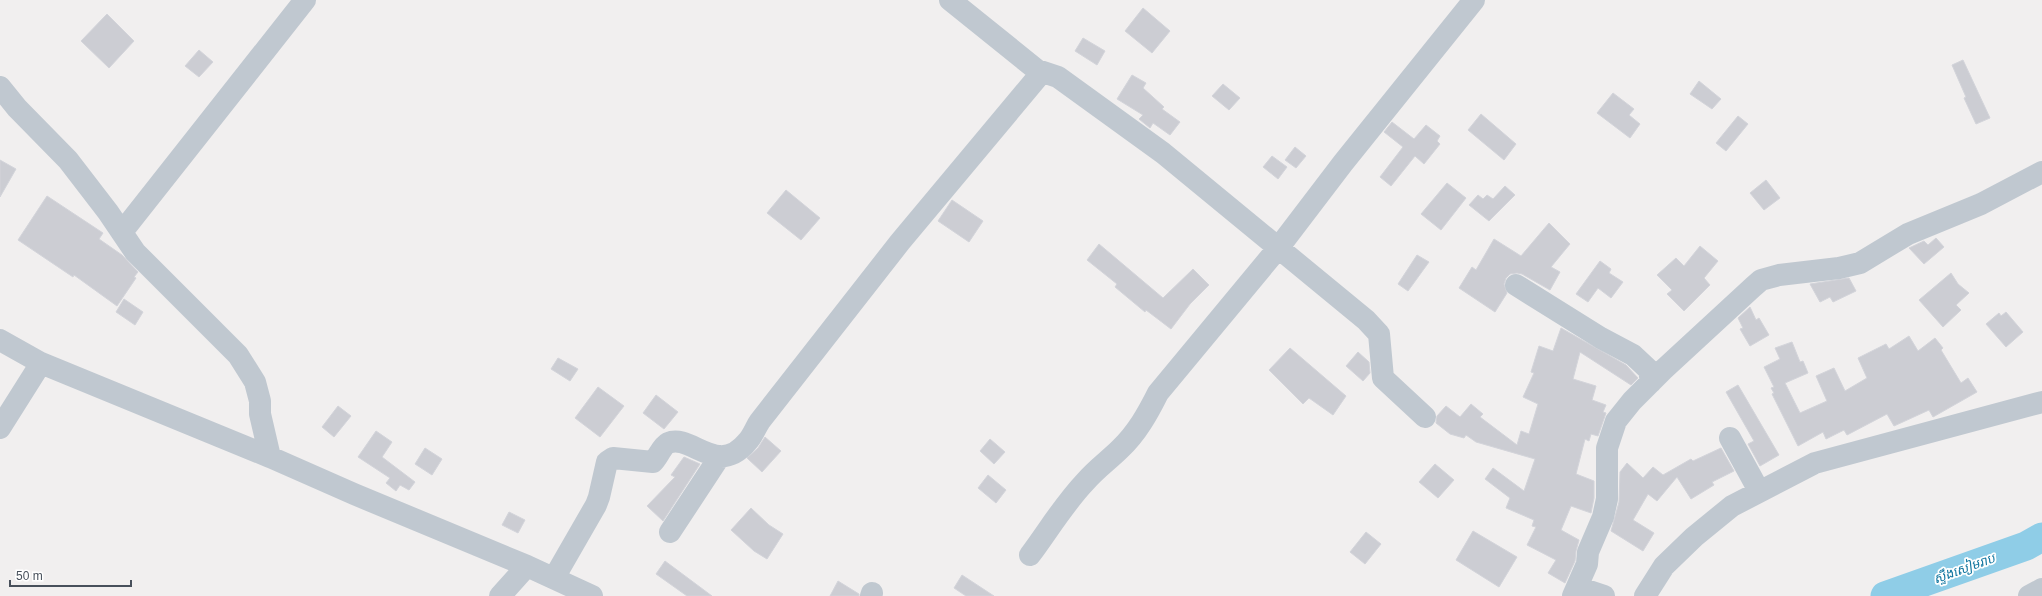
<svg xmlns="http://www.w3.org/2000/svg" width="2042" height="596" viewBox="0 0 2042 596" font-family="Arial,'Noto Sans Khmer',sans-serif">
<rect width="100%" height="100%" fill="#f1efef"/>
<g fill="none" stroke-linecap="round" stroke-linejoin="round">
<path stroke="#8fcde7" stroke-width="29" d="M 1885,596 L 2026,546 L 2042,537"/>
</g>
<path fill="#cccdd3" stroke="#d3d4da" d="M 1143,8 L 1170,31 L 1152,53 L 1125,31 Z
M 107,14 L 134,41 L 109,68 L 81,41 Z
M 1083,38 L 1105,51 L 1097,65 L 1075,51 Z
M 199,50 L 213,62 L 199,77 L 185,66 Z
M 1963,60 L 1990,118 L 1976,124 L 1964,98 L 1966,97 L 1952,65 Z
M 1132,75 L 1146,83 L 1143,88 L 1164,107 L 1162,109 L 1180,122 L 1170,135 L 1153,123 L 1150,128 L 1139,119 L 1143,115 L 1117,99 Z
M 1699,81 L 1721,99 L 1712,109 L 1690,94 Z
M 1223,84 L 1240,98 L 1229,110 L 1212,96 Z
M 1613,93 L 1634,109 L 1629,115 L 1640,124 L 1630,138 L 1597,113 Z
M 1481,114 L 1516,144 L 1504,160 L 1468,130 Z
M 1738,116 L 1748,124 L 1726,151 L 1716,143 Z
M 1392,122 L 1414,139 L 1426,125 L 1440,136 L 1437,141 L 1440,144 L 1424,164 L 1415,156 L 1391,186 L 1380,177 L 1403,147 L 1384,132 Z
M 1295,147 L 1306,156 L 1296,168 L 1285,160 Z
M 1272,156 L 1287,167 L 1278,179 L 1263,167 Z
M 0,160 L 16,169 L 0,197 Z
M 1766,180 L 1780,198 L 1764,210 L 1750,193 Z
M 1447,183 L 1466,198 L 1441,230 L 1421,214 Z
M 1505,186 L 1515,195 L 1489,221 L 1469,205 L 1478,195 L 1483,199 L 1487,195 L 1493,199 Z
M 786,190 L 820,218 L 801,240 L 767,213 Z
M 47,196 L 103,233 L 99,239 L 122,255 L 138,272 L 134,277 L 136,278 L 117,306 L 74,275 L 73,277 L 18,240 Z
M 952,200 L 983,221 L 969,242 L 938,221 Z
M 1549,223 L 1570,244 L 1551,267 L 1560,272 L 1550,290 L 1522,274 L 1517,273 L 1510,274 L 1506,278 L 1504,284 L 1507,293 L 1495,312 L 1459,288 L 1472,267 L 1476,270 L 1494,239 L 1521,256 Z
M 1936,238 L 1944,247 L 1924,264 L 1909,248 L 1924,241 L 1928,245 Z
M 1099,244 L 1163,298 L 1193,269 L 1209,285 L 1190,304 L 1171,329 L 1146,310 L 1145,312 L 1115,287 L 1117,284 L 1087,260 Z
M 1700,246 L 1718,261 L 1704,278 L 1710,285 L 1684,311 L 1667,294 L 1672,290 L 1657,275 L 1676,258 L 1684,266 Z
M 1417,255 L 1429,262 L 1408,291 L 1398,284 Z
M 1600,261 L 1611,269 L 1609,273 L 1623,282 L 1611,298 L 1598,288 L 1588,302 L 1576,294 Z
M 1951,273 L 1958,284 L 1969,293 L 1956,305 L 1961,310 L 1943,327 L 1919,300 Z
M 1849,278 L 1856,291 L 1833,302 L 1830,297 L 1820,302 L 1810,284 Z
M 124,299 L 143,312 L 135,325 L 116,312 Z
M 1750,307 L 1756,320 L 1759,318 L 1769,335 L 1750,346 L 1740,329 L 1743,328 L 1738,318 Z
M 2006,312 L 2023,332 L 2006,347 L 1986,324 L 1999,313 L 2001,316 Z
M 1561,328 L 1626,365 L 1638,378 L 1631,385 L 1580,352 L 1573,379 L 1596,386 L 1592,400 L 1606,405 L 1603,412 L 1606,413 L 1598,436 L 1591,434 L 1589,441 L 1585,439 L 1576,474 L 1594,481 L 1594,498 L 1591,513 L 1571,506 L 1561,530 L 1579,540 L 1576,551 L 1575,561 L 1565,583 L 1548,573 L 1556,560 L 1527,545 L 1536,527 L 1532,526 L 1534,520 L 1506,508 L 1510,498 L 1485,479 L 1493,468 L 1524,491 L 1535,459 L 1476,442 L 1466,435 L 1464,438 L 1450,434 L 1436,423 L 1437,416 L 1446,406 L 1460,417 L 1471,404 L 1483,414 L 1480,417 L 1517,445 L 1521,431 L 1529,434 L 1538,404 L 1523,397 L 1534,373 L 1531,372 L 1539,346 L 1553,351 Z
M 1909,336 L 1918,351 L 1935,338 L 1943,348 L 1941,350 L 1961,383 L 1968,378 L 1977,392 L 1933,417 L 1929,410 L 1894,426 L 1887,414 L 1847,435 L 1844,430 L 1826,439 L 1823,432 L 1798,446 L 1772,394 L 1774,393 L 1771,388 L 1774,387 L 1764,367 L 1780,359 L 1775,348 L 1792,342 L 1800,362 L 1803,361 L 1808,373 L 1785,383 L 1800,413 L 1827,401 L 1816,376 L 1834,368 L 1845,391 L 1867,378 L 1858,358 L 1886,344 L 1889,349 Z
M 1290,348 L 1346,396 L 1333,415 L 1309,398 L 1303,404 L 1269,370 Z
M 1358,352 L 1369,362 L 1370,373 L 1363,381 L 1346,366 Z
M 558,358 L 578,369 L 570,381 L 551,369 Z
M 1738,385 L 1779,455 L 1760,466 L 1748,444 L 1754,441 L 1726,392 Z
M 598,387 L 624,406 L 600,437 L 575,418 Z
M 656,395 L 678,412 L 664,429 L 643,413 Z
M 338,406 L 351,416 L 334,437 L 322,427 Z
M 376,431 L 392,442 L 382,457 L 415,482 L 409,490 L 400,485 L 396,491 L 386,483 L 390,478 L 358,457 Z
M 765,437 L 781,451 L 762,472 L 747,458 L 758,448 Z
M 990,439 L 1005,452 L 994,464 L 980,451 Z
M 425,448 L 442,459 L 432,475 L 415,464 Z
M 1721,448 L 1734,471 L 1712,482 L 1714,485 L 1691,499 L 1677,477 L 1657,501 L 1648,494 L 1633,520 L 1654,533 L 1643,551 L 1611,531 L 1619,502 L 1620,472 L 1627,463 L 1643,478 L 1653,467 L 1663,475 L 1691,459 L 1693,461 Z
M 684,457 L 700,464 L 663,521 L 647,506 L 675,477 L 671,475 Z
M 1435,464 L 1454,480 L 1438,498 L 1419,482 Z
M 988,475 L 1006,490 L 996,503 L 978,488 Z
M 751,508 L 769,525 L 783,534 L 767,559 L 754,551 L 731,530 Z
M 509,512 L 525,520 L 518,533 L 502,525 Z
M 1473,531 L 1517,557 L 1499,587 L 1456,560 Z
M 1366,532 L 1381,544 L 1365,564 L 1350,552 Z
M 665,561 L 712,596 L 687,596 L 656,574 Z
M 962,575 L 994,596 L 966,596 L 954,588 Z
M 838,581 L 859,594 L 859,596 L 830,596 Z"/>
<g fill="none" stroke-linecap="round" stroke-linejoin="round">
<path stroke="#c0c8d0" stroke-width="22" d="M 950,0 L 1037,70 L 1058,77 L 1163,153 L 1366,320 L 1379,334 L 1383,378 L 1425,417
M 0,87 L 17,108 L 68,160 L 108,212 L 135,252 L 238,355 L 255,382 L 260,401 L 260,414 L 270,457 L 354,494 L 527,566 L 592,596
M 122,232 L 305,0
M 1516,285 L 1601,338 L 1633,355 L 1649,370 L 1651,382
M 0,340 L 41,363 L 270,457
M 0,428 L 41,363
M 1730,438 L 1759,491
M 670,532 L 720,456
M 1030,555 C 1048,531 1064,504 1085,482 C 1096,469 1109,460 1120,449 C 1137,433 1148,413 1158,393 L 1279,247 L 1343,163 L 1474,0
M 554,578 L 596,505 L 599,497 L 607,462 L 613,458 L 653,462 C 658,457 662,446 668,443 C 691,433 717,478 747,442 C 753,436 755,428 760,421 L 900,242 L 1042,72
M 1577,587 L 1604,596
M 500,596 L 527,566
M 871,596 L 872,593
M 1573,596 L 1587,564 L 1588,552 L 1603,517 L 1607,499 L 1607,448 L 1616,421 L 1632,401 L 1663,370 L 1753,287 L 1761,280 L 1779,275 L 1839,268 L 1860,263 L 1908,234 L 1981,204 L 2042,172
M 1645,596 L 1664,566 L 1694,537 L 1732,506 L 1815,463 L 2042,402
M 2029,596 L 2042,589"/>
</g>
<g text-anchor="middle" stroke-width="3.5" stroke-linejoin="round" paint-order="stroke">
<g font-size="13" font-style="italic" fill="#1578a1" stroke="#fff">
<text transform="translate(1964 568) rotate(-20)" y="5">ស្ទឹងសៀមរាប</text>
</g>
</g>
<path d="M10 580v6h121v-6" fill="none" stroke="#48505b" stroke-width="2"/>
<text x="16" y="580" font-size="12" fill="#48505b" stroke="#ffffff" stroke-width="3" paint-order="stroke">50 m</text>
</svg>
